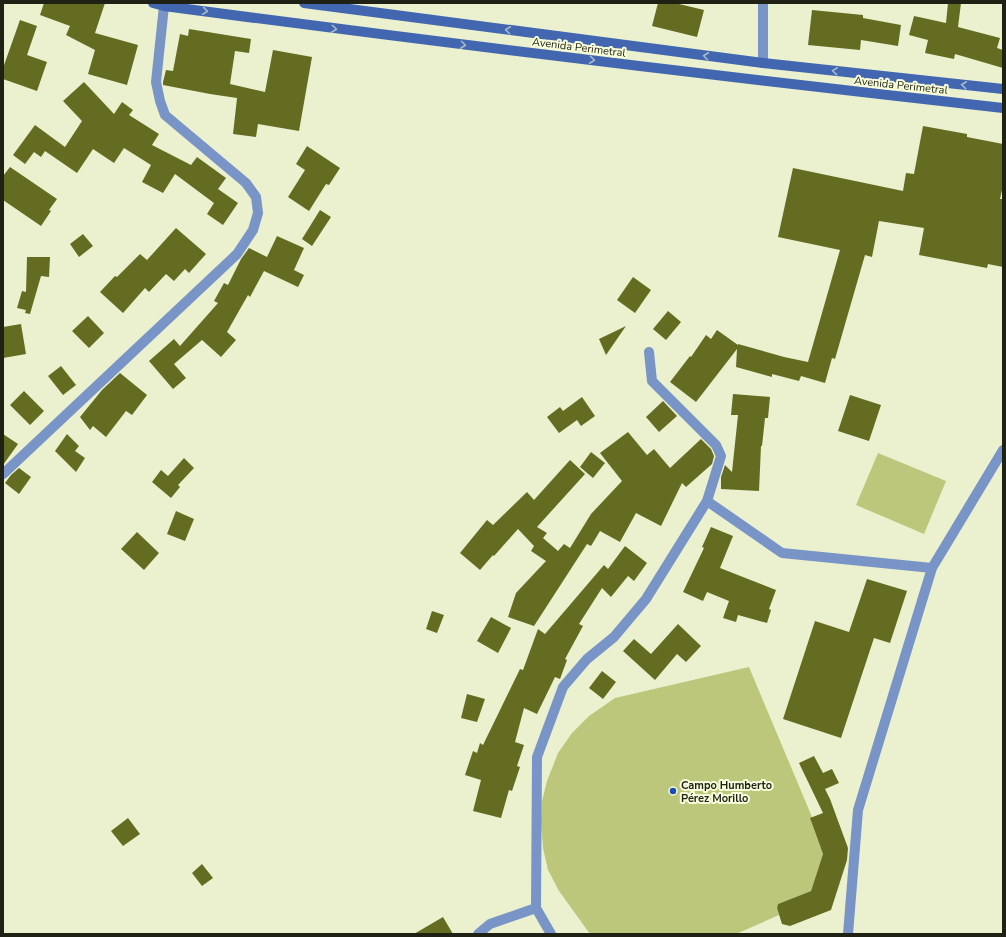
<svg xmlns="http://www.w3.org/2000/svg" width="1006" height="937" viewBox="0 0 1006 937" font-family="'Nunito Sans',sans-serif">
<rect width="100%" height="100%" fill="#ebf1ce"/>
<path fill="#bdc77c" d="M 878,453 L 946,481 L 924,534 L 856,505 Z
M 749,667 L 812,817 L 811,821 L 823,854 L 811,891 L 778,904 L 777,908 L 779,915 L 736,934 L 590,934 L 559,891 L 548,870 L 543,848 L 541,822 L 542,801 L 547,781 L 558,753 L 572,733 L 589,716 L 615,698 Z"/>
<path fill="#646c22" d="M 44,3 L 105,3 L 95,33 L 138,45 L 127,85 L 88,74 L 95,50 L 66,35 L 70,26 L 40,15 Z
M 658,3 L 675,3 L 704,10 L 697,37 L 652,26 Z
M 948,3 L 961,3 L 958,27 L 1000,38 L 997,48 L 1003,50 L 1003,68 L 955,54 L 954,59 L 925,53 L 928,40 L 909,35 L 914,16 L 946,23 Z
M 812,10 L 863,15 L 863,18 L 901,25 L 898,46 L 861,40 L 860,50 L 808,45 Z
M 20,20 L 37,26 L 27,55 L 47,62 L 37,91 L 3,79 L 3,68 Z
M 189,29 L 251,39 L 249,53 L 235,51 L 230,84 L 265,92 L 273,50 L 312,57 L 299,131 L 258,124 L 256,137 L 233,134 L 237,98 L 210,94 L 163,85 L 163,82 L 166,70 L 173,71 L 180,34 L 188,36 Z
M 84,82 L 114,114 L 122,102 L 133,110 L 129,115 L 159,134 L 152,145 L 191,165 L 197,157 L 226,178 L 218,189 L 238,203 L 223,225 L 207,214 L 214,203 L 175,174 L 163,193 L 142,182 L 151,165 L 124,148 L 114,163 L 93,149 L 77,173 L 45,151 L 41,157 L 34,152 L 25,164 L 13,155 L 35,125 L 65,147 L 82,121 L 63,101 Z
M 923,126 L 967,134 L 967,137 L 1003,144 L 1003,186 L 1000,199 L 1003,199 L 1003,267 L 988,264 L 987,268 L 919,255 L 924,228 L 879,221 L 872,257 L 865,255 L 835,359 L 832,358 L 825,383 L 801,376 L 799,381 L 772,374 L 772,377 L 736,367 L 737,349 L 696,402 L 670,382 L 690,356 L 691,357 L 706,335 L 711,339 L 717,330 L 738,345 L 738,344 L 784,357 L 808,362 L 840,250 L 778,237 L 793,168 L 903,191 L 906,173 L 914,174 Z
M 307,146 L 340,168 L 329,185 L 326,184 L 309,211 L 288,197 L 305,170 L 296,164 Z
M 10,167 L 57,199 L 49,210 L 51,211 L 41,226 L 3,200 L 3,176 Z
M 320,210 L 331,217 L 312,246 L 302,239 Z
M 176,228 L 206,254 L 189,273 L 185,269 L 174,281 L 166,274 L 149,292 L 145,288 L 123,313 L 100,292 L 115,276 L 117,277 L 140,254 L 147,260 Z
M 83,234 L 93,246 L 79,257 L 70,244 Z
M 277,236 L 304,248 L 294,270 L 304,275 L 298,287 L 264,271 L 250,297 L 248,295 L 227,332 L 236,340 L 221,357 L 202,340 L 174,364 L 186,378 L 173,389 L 149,361 L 174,339 L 180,346 L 218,303 L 214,301 L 224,283 L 228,285 L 241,259 L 249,248 L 267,257 Z
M 27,257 L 50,257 L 49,277 L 41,276 L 30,314 L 25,313 L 26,310 L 17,308 L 22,291 L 26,292 Z
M 633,277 L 651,290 L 635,313 L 617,300 Z
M 668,311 L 681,322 L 666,340 L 653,329 Z
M 88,316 L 104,333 L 89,348 L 72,331 Z
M 21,324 L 26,354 L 3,358 L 3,327 Z
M 626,326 L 606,355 L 599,339 Z
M 61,366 L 76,385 L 63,395 L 48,376 Z
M 120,373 L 147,395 L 132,415 L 126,411 L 106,437 L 93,426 L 90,430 L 80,417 L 102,390 Z
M 24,391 L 44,411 L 30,425 L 10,405 Z
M 733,394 L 770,397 L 768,418 L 765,418 L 762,446 L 761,446 L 759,491 L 721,489 L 721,477 L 725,465 L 732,472 L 738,415 L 731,415 Z
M 850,395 L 881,405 L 869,441 L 838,431 Z
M 582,397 L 595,416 L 581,426 L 577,420 L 559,433 L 547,417 L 560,407 L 563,411 Z
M 663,401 L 677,416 L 659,432 L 646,417 Z
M 628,432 L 647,455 L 654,449 L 670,468 L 701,439 L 711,449 L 714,456 L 712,464 L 686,487 L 682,483 L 661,526 L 636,513 L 620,542 L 600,531 L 591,546 L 587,544 L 534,626 L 508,617 L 516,593 L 546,561 L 531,551 L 534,546 L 518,529 L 494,556 L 493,555 L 480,570 L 460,553 L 487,520 L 493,525 L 527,492 L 534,500 L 570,460 L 585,474 L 537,527 L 547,533 L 543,538 L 558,551 L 564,544 L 570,548 L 591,514 L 622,481 L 600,453 Z
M 3,434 L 18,444 L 3,465 Z
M 67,434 L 79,446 L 75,451 L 85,458 L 76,472 L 55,451 Z
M 591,452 L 605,463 L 593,478 L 580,467 Z
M 184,458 L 194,468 L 178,485 L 180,487 L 171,498 L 152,482 L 161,470 L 168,476 Z
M 19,468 L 31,477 L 19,494 L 5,483 L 11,475 Z
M 176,511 L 194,519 L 185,541 L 167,534 Z
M 711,527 L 733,536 L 720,568 L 776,590 L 769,609 L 771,610 L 767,623 L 738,615 L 736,622 L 723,618 L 729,601 L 707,592 L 703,601 L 683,592 L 704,548 L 702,547 Z
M 137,532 L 159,553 L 144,570 L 121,549 Z
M 625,546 L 647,563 L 634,581 L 628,576 L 611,597 L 602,588 L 579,624 L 583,626 L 565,659 L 567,660 L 560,679 L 555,677 L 537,714 L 524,708 L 515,742 L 524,745 L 517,766 L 520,767 L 512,791 L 509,790 L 501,818 L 473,811 L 481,780 L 465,775 L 473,751 L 477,753 L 480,743 L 483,745 L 520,669 L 523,670 L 538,629 L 545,634 L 604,565 L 608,569 Z
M 867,579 L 907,591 L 890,643 L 874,638 L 841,738 L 783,719 L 815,621 L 849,632 Z
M 432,611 L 444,615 L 437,633 L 426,629 Z
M 491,617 L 511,628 L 498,653 L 477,641 Z
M 678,624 L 701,646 L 686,662 L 677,654 L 655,680 L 623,651 L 634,639 L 651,654 Z
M 602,671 L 616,682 L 603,699 L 589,688 Z
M 467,694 L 485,699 L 477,722 L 461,718 Z
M 814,756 L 823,773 L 832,769 L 839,783 L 825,789 L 830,799 L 848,848 L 847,860 L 831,910 L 790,926 L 782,924 L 777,908 L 778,904 L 811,891 L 823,854 L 810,818 L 823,813 L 799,763 Z
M 128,818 L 140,834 L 123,846 L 111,831 Z
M 202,864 L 213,878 L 202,886 L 192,873 Z
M 443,917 L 453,934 L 414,934 Z"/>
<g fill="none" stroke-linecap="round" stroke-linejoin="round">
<path stroke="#7994c6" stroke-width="10" d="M 763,63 L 763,3
M 649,352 L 652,381 L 716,445 L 721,456 L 707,501
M 3,474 L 237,254 L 253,230 L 258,213 L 256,197 L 246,183 L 165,115 L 160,101 L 156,82 L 164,6
M 478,934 L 490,924 L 536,908
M 551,934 L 536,908 L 537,757 L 563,687 L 587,659 L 614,637 L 646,599 L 707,501 L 782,553 L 932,568
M 848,934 L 858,810 L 932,568 L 1003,450"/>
<path stroke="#4267b0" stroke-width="10" d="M 153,3 L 164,6 C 443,43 723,77 1003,108
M 304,3 L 763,63 L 1003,89"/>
</g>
<defs><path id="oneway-chevron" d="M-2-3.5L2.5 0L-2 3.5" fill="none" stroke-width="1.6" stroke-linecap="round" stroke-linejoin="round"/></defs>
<g stroke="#a6bac8">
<use href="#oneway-chevron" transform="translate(205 11) rotate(8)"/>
<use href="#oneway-chevron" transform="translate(334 29) rotate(7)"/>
<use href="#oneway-chevron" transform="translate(508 30) rotate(-173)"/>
<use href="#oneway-chevron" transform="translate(463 45) rotate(7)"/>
<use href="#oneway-chevron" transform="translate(706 56) rotate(-173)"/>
<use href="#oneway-chevron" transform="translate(592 60) rotate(7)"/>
<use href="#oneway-chevron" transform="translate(835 71) rotate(-174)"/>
<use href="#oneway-chevron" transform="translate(964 85) rotate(-174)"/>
</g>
<circle fill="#1b4cb8" stroke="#f8fedb" stroke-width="1.5" cx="673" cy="791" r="4"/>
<g text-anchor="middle" stroke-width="4" stroke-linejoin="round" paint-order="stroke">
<g font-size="11" fill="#1f2114" stroke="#f8fedb">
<text transform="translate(579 47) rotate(7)" y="4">Avenida Perimetral</text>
<text transform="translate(901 85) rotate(6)" y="4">Avenida Perimetral</text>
</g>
<g font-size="11" font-weight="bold" fill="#1f2114" stroke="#f8fedb" text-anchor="start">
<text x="681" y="789">Campo Humberto<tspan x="681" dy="13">Pérez Morillo</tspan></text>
</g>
</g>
<rect width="1006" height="937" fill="none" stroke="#1f2114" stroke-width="8"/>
</svg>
